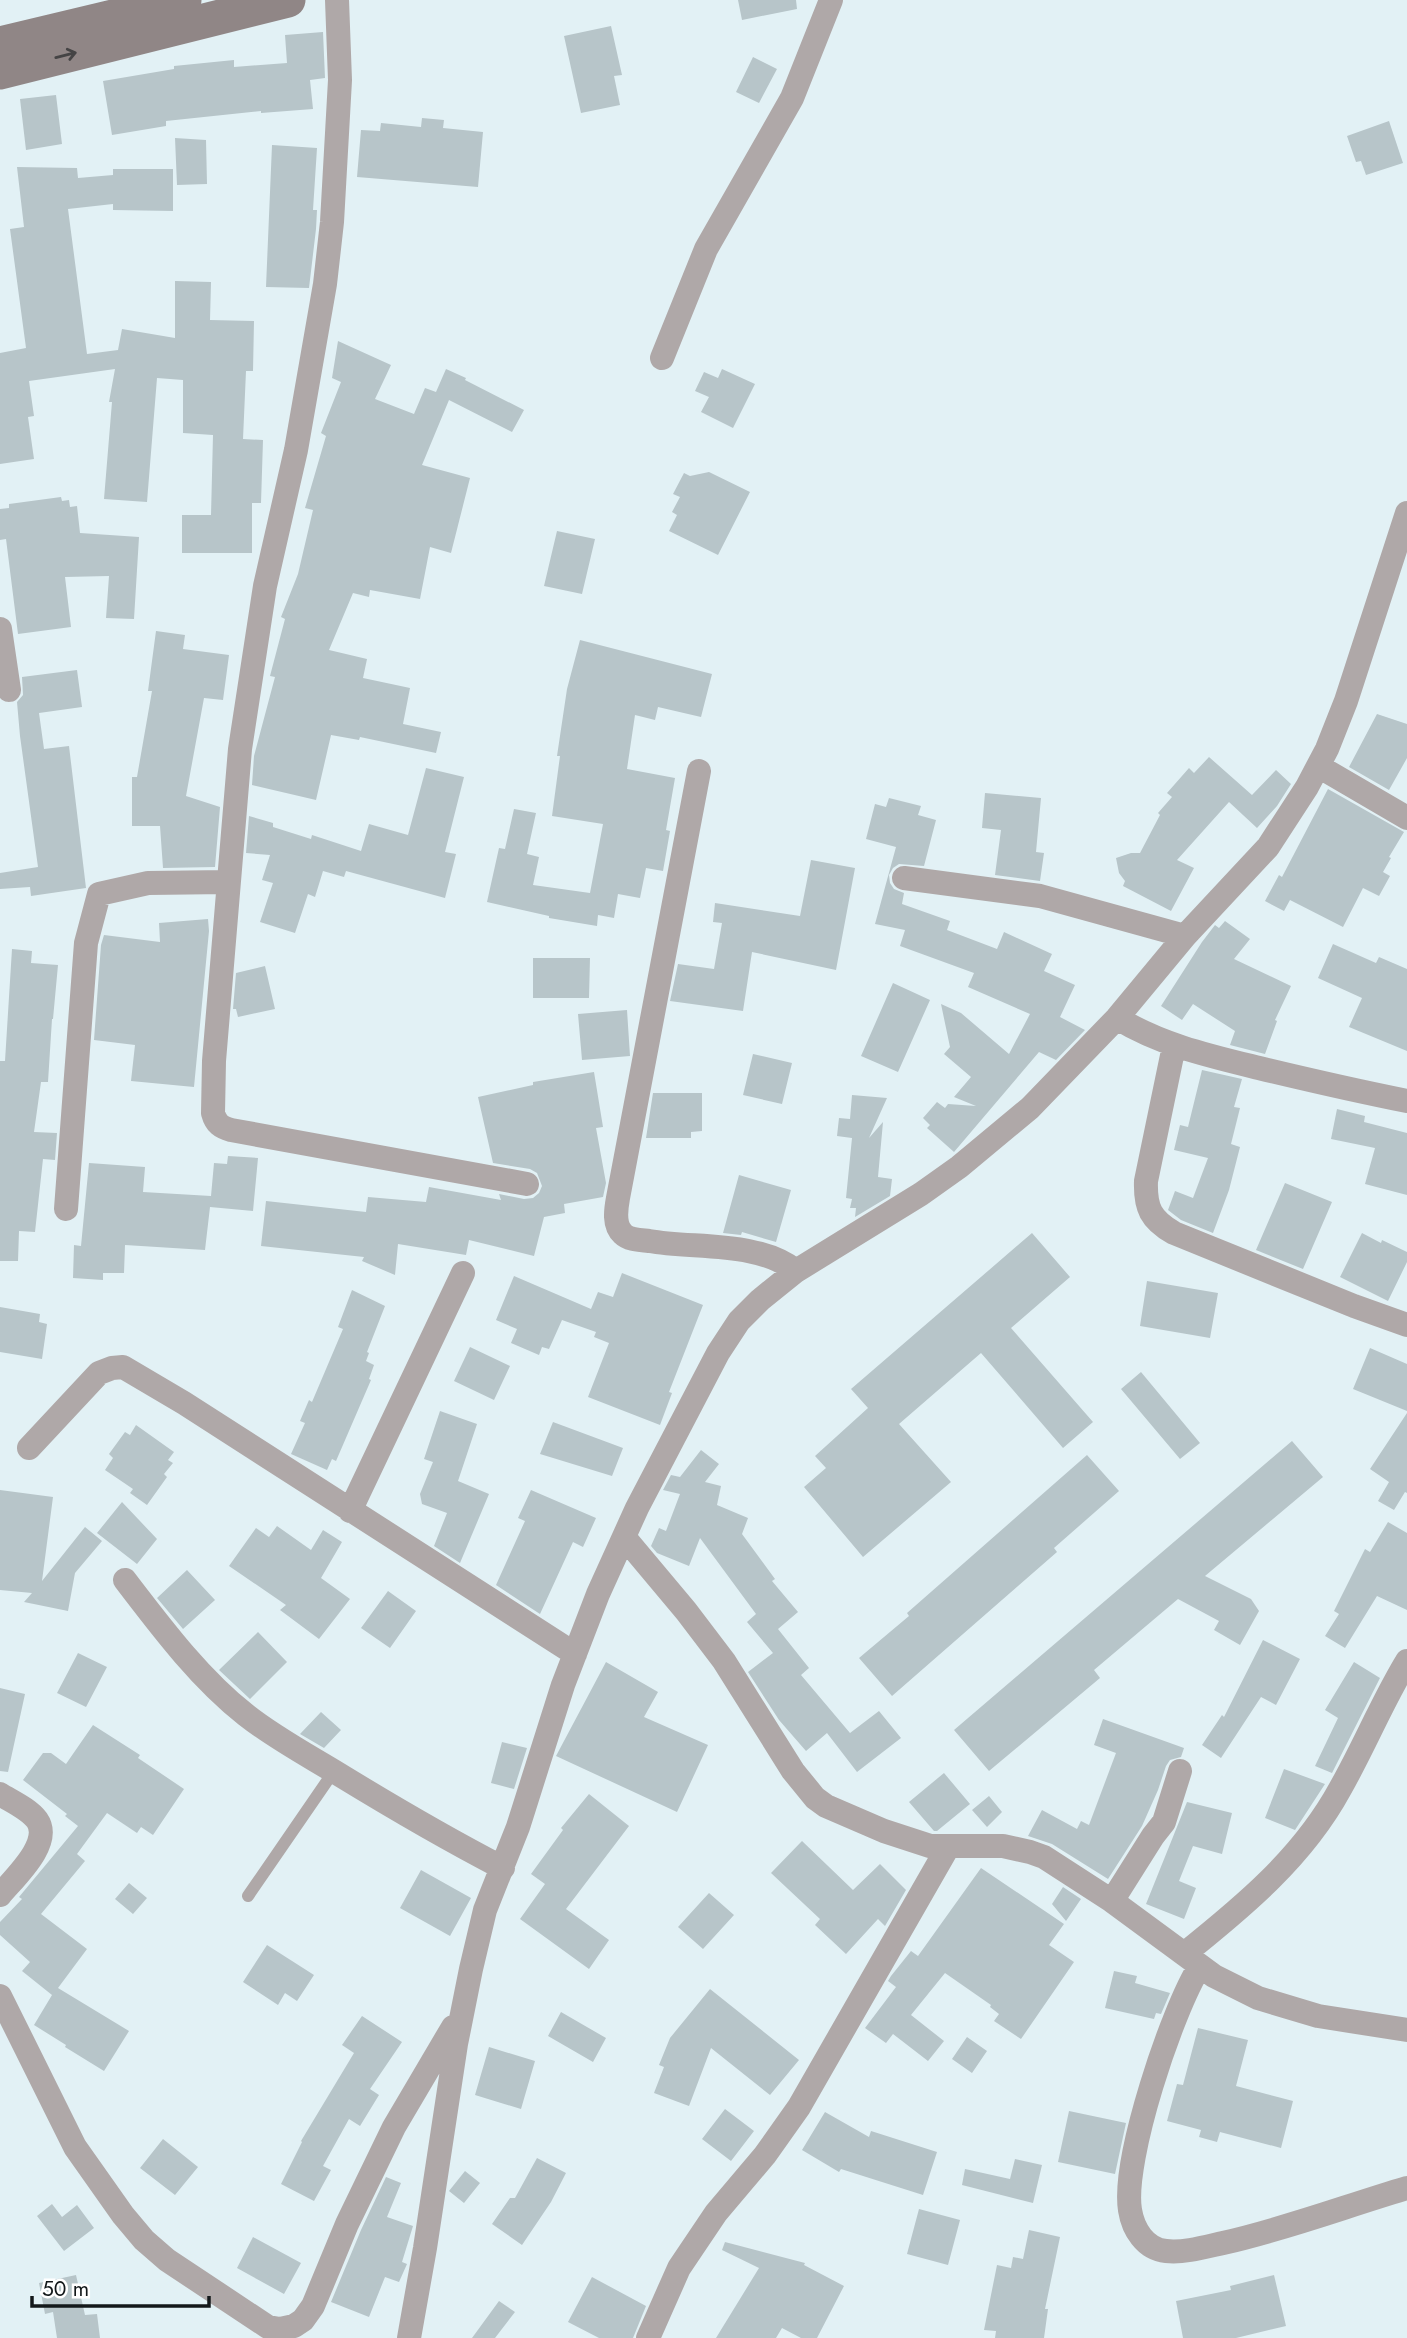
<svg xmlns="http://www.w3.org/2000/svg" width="1407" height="2338" viewBox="0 0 1407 2338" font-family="Jost,sans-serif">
<rect width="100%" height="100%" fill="#e2f1f5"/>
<path fill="#b7c5c9" d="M 738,0 L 796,0 L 797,9 L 742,20 Z
M 611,26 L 622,75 L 614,76 L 620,105 L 581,113 L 564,36 Z
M 323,32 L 325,78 L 310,80 L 313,109 L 261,113 L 261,111 L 166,121 L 166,126 L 112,135 L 103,81 L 174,69 L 174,66 L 234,60 L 234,67 L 287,63 L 285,35 Z
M 753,57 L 777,69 L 759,103 L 736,92 Z
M 56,95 L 62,144 L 26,150 L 20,99 Z
M 422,118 L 444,120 L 443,128 L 483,132 L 478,187 L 357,177 L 361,130 L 380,131 L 381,123 L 421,127 Z
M 1389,121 L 1403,163 L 1366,175 L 1361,161 L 1356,162 L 1347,136 Z
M 175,138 L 206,140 L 207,184 L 177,185 Z
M 272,145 L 317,148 L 313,210 L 317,210 L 316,229 L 309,288 L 266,287 Z
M 17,167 L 77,168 L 78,178 L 113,175 L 113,169 L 173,169 L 173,211 L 113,210 L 113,204 L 68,209 L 87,354 L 118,350 L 122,329 L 175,338 L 175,281 L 211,282 L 210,320 L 254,321 L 253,371 L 246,371 L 243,439 L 263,440 L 261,503 L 252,503 L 252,553 L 182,553 L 182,515 L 211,515 L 213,435 L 183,433 L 183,380 L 157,378 L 147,502 L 104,499 L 112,402 L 109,402 L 115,369 L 29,381 L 34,416 L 28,417 L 34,459 L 0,464 L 0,353 L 26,348 L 10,229 L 24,227 Z
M 338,341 L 391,365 L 375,399 L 414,414 L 425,388 L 436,392 L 446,369 L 466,378 L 465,380 L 524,410 L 512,432 L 449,400 L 422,465 L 470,478 L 451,553 L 430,547 L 420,599 L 370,590 L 369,597 L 353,593 L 329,650 L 367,659 L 363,678 L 410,688 L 403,724 L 441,732 L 436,753 L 360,737 L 359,740 L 331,735 L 316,800 L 252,785 L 254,756 L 275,677 L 270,676 L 285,619 L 281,617 L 298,574 L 313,510 L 305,508 L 326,436 L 321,433 L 341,382 L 332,378 Z
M 722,369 L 755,384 L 733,428 L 701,412 L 709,397 L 695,391 L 704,372 L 718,378 Z
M 709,472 L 750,492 L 718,555 L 669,531 L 677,515 L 672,512 L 680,497 L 673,494 L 684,473 L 690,476 Z
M 61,497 L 62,501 L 69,500 L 70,507 L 77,506 L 80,533 L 139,537 L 134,619 L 106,618 L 109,576 L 65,577 L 71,627 L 18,634 L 6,539 L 0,540 L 0,509 L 9,508 L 9,504 Z
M 557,531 L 595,539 L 582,594 L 544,586 Z
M 156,631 L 185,635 L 183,649 L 229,655 L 223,700 L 204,698 L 186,796 L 220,807 L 215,867 L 163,868 L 160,826 L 132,826 L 132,777 L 137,777 L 152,691 L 148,691 Z
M 580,640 L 712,674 L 701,717 L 658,707 L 655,720 L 635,715 L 627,769 L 675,778 L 666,830 L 670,831 L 663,871 L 646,868 L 640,898 L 618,894 L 614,918 L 598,915 L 597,926 L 549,918 L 549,916 L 487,902 L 499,848 L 505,849 L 514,809 L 536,813 L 527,854 L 539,857 L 533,885 L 590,893 L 603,824 L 552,816 L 560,756 L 557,756 L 567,689 Z
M 77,670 L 82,707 L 39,713 L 44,749 L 69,746 L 86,888 L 31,896 L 30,887 L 0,889 L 0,873 L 38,867 L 20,736 L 17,702 L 23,695 L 22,677 Z
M 1377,714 L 1407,724 L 1407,758 L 1389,790 L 1349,767 Z
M 1209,757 L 1252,795 L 1276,770 L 1291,784 L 1277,806 L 1257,828 L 1229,802 L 1177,860 L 1194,868 L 1171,911 L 1123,886 L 1125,881 L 1119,873 L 1116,858 L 1131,853 L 1140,853 L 1160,815 L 1158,813 L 1172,797 L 1167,793 L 1189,768 L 1194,773 Z
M 426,768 L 464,777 L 445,852 L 456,854 L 445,898 L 346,871 L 344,877 L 323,871 L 315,897 L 308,894 L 295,933 L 260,922 L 273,883 L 262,880 L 270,855 L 246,853 L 249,816 L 273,823 L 273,827 L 311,839 L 312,835 L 361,851 L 369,824 L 408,835 Z
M 1328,789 L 1404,832 L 1389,857 L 1391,858 L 1383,872 L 1390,876 L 1379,896 L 1363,888 L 1343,927 L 1290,900 L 1284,911 L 1265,901 L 1279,875 L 1282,877 Z
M 985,793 L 1041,798 L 1036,852 L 1044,853 L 1040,881 L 995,875 L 1001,830 L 982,828 Z
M 889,798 L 921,806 L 918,815 L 936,820 L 924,866 L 899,864 L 893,868 L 889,875 L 890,883 L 894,889 L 904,893 L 902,904 L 950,921 L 947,930 L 997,949 L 1004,932 L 1052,954 L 1044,971 L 1075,985 L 1060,1017 L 1085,1030 L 1056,1060 L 1039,1052 L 954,1152 L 927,1128 L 930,1125 L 923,1118 L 937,1102 L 945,1108 L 948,1104 L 976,1106 L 954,1097 L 971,1077 L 944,1054 L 950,1047 L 941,1004 L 961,1013 L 1009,1054 L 1030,1014 L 968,987 L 974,973 L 900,946 L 905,930 L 875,924 L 896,847 L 866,839 L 875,804 L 886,807 Z
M 811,860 L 855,868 L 836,970 L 752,952 L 743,1011 L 670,1001 L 678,964 L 714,969 L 722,923 L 713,922 L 715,903 L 800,916 Z
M 208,919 L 209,931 L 194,1087 L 131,1081 L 135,1045 L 94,1040 L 101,945 L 104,935 L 160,942 L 159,923 Z
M 1225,921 L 1250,939 L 1234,959 L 1291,986 L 1275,1020 L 1277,1021 L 1265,1054 L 1230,1045 L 1235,1031 L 1193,1004 L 1182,1020 L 1161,1006 L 1202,942 L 1215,925 L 1219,928 Z
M 1333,944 L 1376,963 L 1379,957 L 1407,969 L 1407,1051 L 1349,1027 L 1362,998 L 1318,978 Z
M 12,949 L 32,951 L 31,963 L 58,965 L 53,1019 L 52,1019 L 48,1082 L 41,1082 L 34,1132 L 57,1133 L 55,1160 L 43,1159 L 35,1232 L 19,1231 L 18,1261 L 0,1261 L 0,1061 L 5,1061 Z
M 533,958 L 590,958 L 589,998 L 533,998 Z
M 265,966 L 275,1009 L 238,1017 L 236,1009 L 233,1009 L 236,973 Z
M 893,983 L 930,1000 L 898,1072 L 861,1056 Z
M 627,1010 L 630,1056 L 582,1060 L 578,1014 Z
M 753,1054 L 792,1063 L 782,1104 L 743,1095 Z
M 1202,1070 L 1242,1079 L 1234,1107 L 1240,1108 L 1231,1144 L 1240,1147 L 1229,1190 L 1213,1233 L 1181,1220 L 1168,1210 L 1175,1191 L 1193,1198 L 1208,1158 L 1174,1150 L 1180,1125 L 1188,1127 Z
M 594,1072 L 603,1127 L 596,1128 L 606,1183 L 603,1197 L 564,1204 L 565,1213 L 544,1217 L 534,1256 L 469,1240 L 466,1255 L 398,1244 L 395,1275 L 362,1261 L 364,1257 L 261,1246 L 266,1201 L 366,1212 L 368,1197 L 426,1202 L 429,1187 L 501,1200 L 499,1194 L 524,1199 L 533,1198 L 539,1193 L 542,1186 L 537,1173 L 530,1169 L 493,1163 L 478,1097 L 533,1085 L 533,1082 Z
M 653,1093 L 702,1093 L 702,1131 L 691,1132 L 691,1138 L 646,1138 Z
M 852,1095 L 887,1098 L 869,1138 L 883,1122 L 878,1177 L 892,1179 L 890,1196 L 855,1217 L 856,1208 L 850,1208 L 852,1199 L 846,1198 L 852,1138 L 837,1136 L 839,1118 L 850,1119 Z
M 1337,1109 L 1365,1116 L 1364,1122 L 1407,1133 L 1407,1195 L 1365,1184 L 1375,1148 L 1331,1139 Z
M 228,1156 L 258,1158 L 253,1211 L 210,1207 L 205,1250 L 125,1245 L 124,1273 L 103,1273 L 103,1280 L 73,1278 L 74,1245 L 81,1246 L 89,1163 L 145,1167 L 143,1192 L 211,1196 L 214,1163 L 227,1164 Z
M 739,1175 L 791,1190 L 776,1242 L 742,1232 L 741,1235 L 723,1233 Z
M 1285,1183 L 1332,1202 L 1303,1269 L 1256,1250 Z
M 1032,1233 L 1070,1277 L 1011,1328 L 1093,1422 L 1063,1448 L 981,1353 L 899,1424 L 951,1482 L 863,1557 L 804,1487 L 826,1468 L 815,1456 L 868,1408 L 851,1389 Z
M 1362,1233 L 1381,1243 L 1382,1240 L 1407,1252 L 1407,1262 L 1388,1301 L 1340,1277 Z
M 622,1273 L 703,1305 L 669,1392 L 672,1393 L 660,1425 L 588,1397 L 609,1343 L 594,1337 L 596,1332 L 562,1320 L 549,1349 L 542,1347 L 539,1355 L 511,1343 L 517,1329 L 496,1320 L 514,1276 L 591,1309 L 598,1292 L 613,1297 Z
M 1147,1281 L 1218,1293 L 1210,1338 L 1140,1326 Z
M 352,1290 L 385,1306 L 367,1352 L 369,1353 L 366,1361 L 374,1365 L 369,1379 L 371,1380 L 336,1461 L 332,1459 L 327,1470 L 291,1454 L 305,1423 L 300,1421 L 309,1400 L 312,1402 L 343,1329 L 338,1327 Z
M 0,1307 L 40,1314 L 39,1322 L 47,1324 L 42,1359 L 0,1352 Z
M 470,1347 L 510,1366 L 494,1400 L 454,1381 Z
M 1370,1348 L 1407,1364 L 1407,1411 L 1353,1389 Z
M 1141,1372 L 1200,1443 L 1180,1459 L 1121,1389 Z
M 440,1411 L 477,1424 L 458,1481 L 489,1494 L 460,1563 L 434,1546 L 447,1513 L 422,1504 L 420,1494 L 433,1462 L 424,1459 Z
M 1407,1413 L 1407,1493 L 1405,1492 L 1394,1510 L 1378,1501 L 1389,1482 L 1370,1469 Z
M 553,1422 L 623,1448 L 612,1476 L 540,1454 Z
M 136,1425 L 174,1452 L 168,1460 L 173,1463 L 164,1474 L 167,1477 L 147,1505 L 130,1493 L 133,1489 L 105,1470 L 113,1458 L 109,1454 L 125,1432 L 130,1435 Z
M 1292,1441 L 1323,1477 L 1205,1576 L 1251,1599 L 1259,1611 L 1240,1645 L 1214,1630 L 1219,1621 L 1178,1599 L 1094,1670 L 1100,1678 L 989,1771 L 954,1730 Z
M 701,1450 L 719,1464 L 705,1482 L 721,1486 L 717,1505 L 748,1518 L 742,1534 L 775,1579 L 772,1581 L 798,1612 L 778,1629 L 809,1668 L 801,1675 L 850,1733 L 879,1711 L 901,1738 L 857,1772 L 827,1733 L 806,1751 L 779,1720 L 748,1672 L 773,1653 L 747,1622 L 756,1614 L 700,1538 L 689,1566 L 657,1553 L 651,1546 L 659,1528 L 666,1531 L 680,1494 L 663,1490 L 671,1475 L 680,1477 Z
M 1087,1455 L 1119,1491 L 1054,1548 L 1057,1552 L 892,1696 L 859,1658 L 909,1616 L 907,1613 Z
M 0,1490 L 53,1497 L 42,1581 L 85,1527 L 102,1541 L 75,1573 L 68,1611 L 24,1602 L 32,1593 L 0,1590 Z
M 531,1490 L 596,1518 L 583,1547 L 573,1542 L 540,1614 L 496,1585 L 525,1521 L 518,1518 Z
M 122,1502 L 157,1539 L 137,1564 L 97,1533 Z
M 1388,1522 L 1407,1533 L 1407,1610 L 1377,1596 L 1345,1648 L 1325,1636 L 1339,1614 L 1334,1611 L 1365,1549 L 1370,1552 Z
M 277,1526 L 311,1550 L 323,1530 L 342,1542 L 321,1578 L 350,1599 L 319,1639 L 280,1610 L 286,1605 L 229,1566 L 256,1528 L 269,1537 Z
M 187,1570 L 215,1600 L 183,1629 L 157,1598 Z
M 388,1591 L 416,1611 L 390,1648 L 361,1628 Z
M 258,1632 L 287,1662 L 250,1699 L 219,1670 Z
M 1263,1640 L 1300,1659 L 1276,1705 L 1261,1697 L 1221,1758 L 1202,1745 L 1222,1715 L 1224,1717 Z
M 78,1653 L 107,1667 L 86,1707 L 57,1693 Z
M 606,1662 L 658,1692 L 644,1717 L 708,1745 L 677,1812 L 556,1756 Z
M 1354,1662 L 1380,1678 L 1332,1773 L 1315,1766 L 1338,1718 L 1325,1710 Z
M 0,1688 L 25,1694 L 8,1772 L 0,1771 Z
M 321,1712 L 341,1730 L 324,1748 L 300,1734 Z
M 1103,1719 L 1184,1748 L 1181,1757 L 1170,1760 L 1166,1766 L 1158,1790 L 1142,1826 L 1108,1879 L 1052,1844 L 1028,1836 L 1042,1810 L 1077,1829 L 1081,1821 L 1089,1825 L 1116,1753 L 1094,1745 Z
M 93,1725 L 140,1755 L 138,1758 L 184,1789 L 153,1835 L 141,1827 L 137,1833 L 107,1813 L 77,1854 L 85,1861 L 41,1914 L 87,1949 L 58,1988 L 129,2031 L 104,2071 L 65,2047 L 66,2045 L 34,2025 L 52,1995 L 22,1971 L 30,1962 L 0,1935 L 0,1922 L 22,1899 L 19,1897 L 78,1826 L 65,1816 L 67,1814 L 23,1780 L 43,1753 L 51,1753 L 66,1764 Z
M 502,1742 L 527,1748 L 514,1789 L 491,1783 Z
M 1284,1769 L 1325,1784 L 1295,1830 L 1265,1818 Z
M 944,1773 L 970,1804 L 937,1831 L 934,1831 L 909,1802 Z
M 589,1794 L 629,1826 L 566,1909 L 609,1940 L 589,1969 L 520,1919 L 545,1884 L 531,1874 L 563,1830 L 561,1828 Z
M 989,1796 L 1002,1812 L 987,1827 L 972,1810 Z
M 1187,1802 L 1232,1813 L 1222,1854 L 1193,1846 L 1179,1881 L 1196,1888 L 1184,1919 L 1146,1904 Z
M 802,1841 L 853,1890 L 880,1864 L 906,1890 L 885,1926 L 878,1919 L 846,1954 L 815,1925 L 820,1919 L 771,1873 Z
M 981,1868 L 1064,1924 L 1049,1945 L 1074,1962 L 1021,2039 L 994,2021 L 999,2014 L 990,2007 L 991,2005 L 945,1973 L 911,2015 L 944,2041 L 928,2061 L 893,2034 L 886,2043 L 865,2028 L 896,1987 L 888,1981 L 891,1976 L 911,1951 L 918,1956 Z
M 421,1870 L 471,1898 L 450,1936 L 400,1908 Z
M 129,1883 L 147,1898 L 133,1914 L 115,1899 Z
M 1063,1887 L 1081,1899 L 1066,1921 L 1052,1904 Z
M 709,1893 L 734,1915 L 703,1949 L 678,1927 Z
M 267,1945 L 314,1975 L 297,2001 L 285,1993 L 278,2005 L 243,1982 Z
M 1114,1971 L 1137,1976 L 1135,1983 L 1170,1993 L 1161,2014 L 1156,2013 L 1154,2019 L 1105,2008 Z
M 710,1989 L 799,2060 L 770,2095 L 711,2048 L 689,2106 L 654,2093 L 664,2067 L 659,2065 L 670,2038 Z
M 561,2012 L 606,2038 L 593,2062 L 548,2036 Z
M 362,2016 L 402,2042 L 370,2089 L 379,2095 L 360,2126 L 349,2119 L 323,2166 L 331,2170 L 314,2201 L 281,2184 L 302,2142 L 301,2141 L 354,2053 L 342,2045 Z
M 1198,2028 L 1248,2040 L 1236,2086 L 1293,2101 L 1281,2148 L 1220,2132 L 1217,2142 L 1199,2137 L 1201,2130 L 1167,2121 L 1177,2084 L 1183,2085 Z
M 967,2037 L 987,2051 L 972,2073 L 952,2059 Z
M 489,2047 L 535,2061 L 521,2109 L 475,2095 Z
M 725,2109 L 754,2131 L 731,2161 L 702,2139 Z
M 1069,2111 L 1126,2123 L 1115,2174 L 1058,2162 Z
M 825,2112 L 869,2137 L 871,2131 L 937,2152 L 923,2195 L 841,2169 L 839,2172 L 802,2150 Z
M 163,2139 L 198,2167 L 175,2195 L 140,2168 Z
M 537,2158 L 566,2173 L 551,2202 L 522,2245 L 492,2224 L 510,2198 L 515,2198 Z
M 1015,2159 L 1042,2165 L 1033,2203 L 962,2185 L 965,2169 L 1010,2179 Z
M 465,2171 L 480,2183 L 464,2203 L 449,2191 Z
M 386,2177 L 401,2183 L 387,2217 L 413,2226 L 402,2262 L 407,2264 L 399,2282 L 385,2277 L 369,2317 L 331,2302 L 361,2230 Z
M 52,2204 L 62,2217 L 77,2205 L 94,2228 L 64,2251 L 37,2216 Z
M 919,2209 L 960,2220 L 948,2265 L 907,2254 Z
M 1029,2230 L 1060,2237 L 1045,2309 L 1048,2309 L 1044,2338 L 995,2338 L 996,2331 L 984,2330 L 997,2265 L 1011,2268 L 1013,2257 L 1023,2259 Z
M 253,2237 L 301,2263 L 284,2294 L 237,2268 Z
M 725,2242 L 805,2263 L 804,2265 L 844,2286 L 817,2338 L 801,2338 L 782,2328 L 776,2338 L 716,2338 L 759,2268 L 722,2250 Z
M 76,2275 L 85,2315 L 97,2314 L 100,2338 L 57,2338 L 53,2312 L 45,2314 L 39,2283 Z
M 1274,2275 L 1286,2326 L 1236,2338 L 1183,2338 L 1176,2301 L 1231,2290 L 1230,2286 Z
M 592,2277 L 646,2306 L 633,2338 L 599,2338 L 568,2322 Z
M 499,2301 L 515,2312 L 495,2338 L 472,2338 Z"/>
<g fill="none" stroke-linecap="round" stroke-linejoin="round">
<path stroke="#afa8a8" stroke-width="12" d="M 248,1896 L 334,1771"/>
<path stroke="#afa8a8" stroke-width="24" d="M 337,0 L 340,80 L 332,222 L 325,284 L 296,450 L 265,586 L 240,749 L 214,1061 L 213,1113 C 216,1124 221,1127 231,1130 L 527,1184
M 662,358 L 706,249 L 792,98 L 831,0
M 0,629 L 9,690
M 1318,766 L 1407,818
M 699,771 L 618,1198 C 616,1209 613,1225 623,1234 C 629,1240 641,1240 649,1241 C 695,1249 759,1241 796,1271
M 904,878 L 1040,896 L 1185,936
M 1117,1018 C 1161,1045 1210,1056 1259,1068 C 1309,1080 1357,1091 1407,1101
M 1174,1046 L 1146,1181 C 1145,1208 1151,1220 1174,1233 L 1354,1306 L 1407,1325
M 66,1209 L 86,943 L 99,894 L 148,883 L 227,882
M 29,1448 L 99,1373 L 112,1368 L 123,1367 L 184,1403 L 575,1654
M 350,1511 L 463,1273
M 624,1537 L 686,1611 L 724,1661 L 793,1771 L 815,1798 L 826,1806 L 884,1831 L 930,1846 L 1003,1846 L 1030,1852 L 1044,1857 L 1112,1901 L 1214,1976 L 1258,1998 L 1318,2016 L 1407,2030
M 125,1580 C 161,1627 199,1678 246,1715 C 275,1738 309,1756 340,1775 C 394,1808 447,1839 503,1868
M 0,1794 C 11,1801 29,1809 37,1820 C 53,1843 14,1878 0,1895
M 1112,1901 L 1153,1836 L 1164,1822 L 1180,1771
M 1184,1954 C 1244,1906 1303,1857 1340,1789 C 1364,1747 1382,1702 1407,1661
M 1200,1966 C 1172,2010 1122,2160 1130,2210 C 1133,2229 1145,2249 1166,2251 C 1184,2253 1205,2247 1223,2243 C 1286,2229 1346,2206 1407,2188
M 0,1996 L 75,2147 L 123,2215 L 144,2240 L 167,2260 L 268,2327 L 280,2329 L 294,2326 L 303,2320 L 313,2306 L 347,2224 L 394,2127 L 453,2027
M 409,2338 L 425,2248 L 456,2044 L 471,1969 L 485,1910 L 518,1827 L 563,1685 L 598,1594 L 637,1508 L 718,1353 L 739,1321 L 760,1300 L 796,1271 L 921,1194 L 959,1167 L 1030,1108 L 1117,1018 L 1185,936 L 1268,847 L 1307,787 L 1327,749 L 1346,701 L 1407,513
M 648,2338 L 679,2268 L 716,2213 L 765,2155 L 799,2107 L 948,1847"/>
<path stroke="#908686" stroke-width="35" d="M 0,44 L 184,0
M 0,72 L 288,0"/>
</g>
<defs><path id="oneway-shaft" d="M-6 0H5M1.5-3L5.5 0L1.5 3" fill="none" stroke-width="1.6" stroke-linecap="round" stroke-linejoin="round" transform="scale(1.75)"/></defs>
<use stroke="#454445" href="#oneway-shaft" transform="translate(66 55) rotate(-14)"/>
<path d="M32 2296v10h177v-10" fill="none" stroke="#13181a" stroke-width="3.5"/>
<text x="42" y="2296" font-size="21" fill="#13181a" stroke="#ffffff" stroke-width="5" paint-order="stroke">50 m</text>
</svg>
